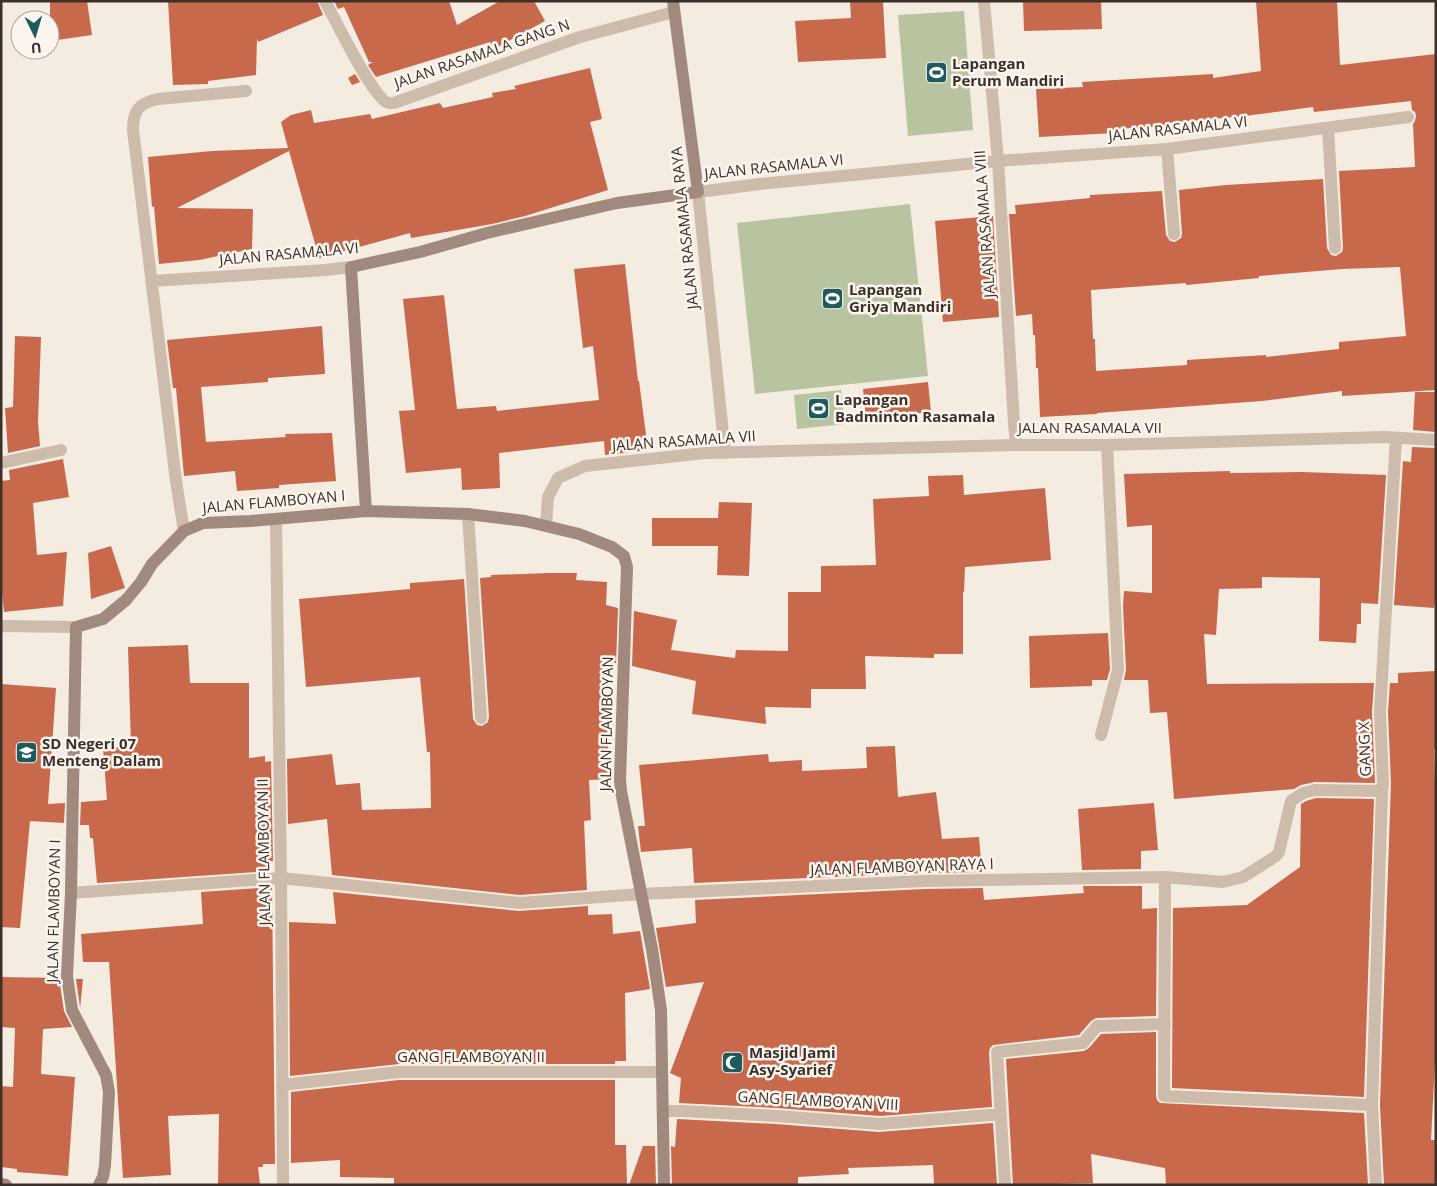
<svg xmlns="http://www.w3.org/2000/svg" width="1437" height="1186" viewBox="0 0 1437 1186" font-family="'Open Sans',sans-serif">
<rect width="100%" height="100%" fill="#f4ebe1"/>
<path fill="#b8c4a0" d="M 964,11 L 973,130 L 908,136 L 898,15 Z
M 910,204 L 928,376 L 755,394 L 737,223 Z
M 841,390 L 845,424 L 797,429 L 794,395 Z"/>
<path fill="#c8694b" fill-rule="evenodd" d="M 50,1 L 87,1 L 92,35 L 50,41 Z
M 168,1 L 317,1 L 323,15 L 258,42 L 257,38 L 256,75 L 208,81 L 208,84 L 173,85 Z
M 334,1 L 449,1 L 457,25 L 500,1 L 534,1 L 545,21 L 494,49 L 490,42 L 376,77 L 368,65 L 373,62 L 369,62 L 344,7 L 338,9 Z
M 850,1 L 883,1 L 886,58 L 798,62 L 795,21 L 851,18 Z
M 1023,1 L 1101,1 L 1102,29 L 1024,31 Z
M 1256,1 L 1337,1 L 1340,65 L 1436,54 L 1436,390 L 1342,396 L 1342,391 L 1262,401 L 1097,413 L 1097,414 L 1040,417 L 1038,368 L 1036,368 L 1035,335 L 1033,335 L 1032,314 L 1016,316 L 1009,214 L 1016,214 L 1015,205 L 1090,198 L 1090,195 L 1162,191 L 1166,235 L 1170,241 L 1175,242 L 1181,238 L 1182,234 L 1179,190 L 1226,185 L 1323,179 L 1327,248 L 1331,255 L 1336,256 L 1342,252 L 1343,248 L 1339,171 L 1415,167 L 1413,124 L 1415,121 L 1416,116 L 1415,112 L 1412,110 L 1411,101 L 1314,112 L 1313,107 L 1245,116 L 1167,123 L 1167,126 L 1115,129 L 1115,133 L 1039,137 L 1036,89 L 1083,87 L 1082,82 L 1213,74 L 1213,78 L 1261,71 ZM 1400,267 L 1406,336 L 1339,342 L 1339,349 L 1266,357 L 1266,355 L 1187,360 L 1187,365 L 1096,371 L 1095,339 L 1093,339 L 1091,290 L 1186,283 L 1186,285 L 1259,278 L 1259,276 L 1342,269 Z
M 590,68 L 602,119 L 590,122 L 608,190 L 525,216 L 492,224 L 411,238 L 410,233 L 319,258 L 289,151 L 177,208 L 253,209 L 252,249 L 199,260 L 159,264 L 154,206 L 152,207 L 148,157 L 212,151 L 288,148 L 281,122 L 291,115 L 311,110 L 314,123 L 370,114 L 372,119 L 440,103 L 443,108 L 493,97 L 492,93 L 516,89 L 514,86 Z
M 355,74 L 360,82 L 352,85 L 348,78 Z
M 993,216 L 999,317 L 943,322 L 935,221 Z
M 625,264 L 638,381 L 639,381 L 648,450 L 605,455 L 604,441 L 499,453 L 500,488 L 462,490 L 461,468 L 406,473 L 399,411 L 415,410 L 403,299 L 444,295 L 457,409 L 496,406 L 497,411 L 599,400 L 593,346 L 583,348 L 574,269 Z
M 322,326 L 325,374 L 268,378 L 268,382 L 201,387 L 206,442 L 286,437 L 285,434 L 332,433 L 336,481 L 279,485 L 279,488 L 237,491 L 235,471 L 184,476 L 176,388 L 173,388 L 167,340 Z
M 15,336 L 41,337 L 38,422 L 40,446 L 8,453 L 5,408 L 13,407 Z
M 928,382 L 931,412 L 866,418 L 863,389 Z
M 1415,392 L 1436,392 L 1436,432 L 1413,430 Z
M 1412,447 L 1436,448 L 1436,595 L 1434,608 L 1394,605 L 1403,461 L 1411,462 Z
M 63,459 L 69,497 L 33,503 L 37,555 L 67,552 L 63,606 L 4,612 L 1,580 L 1,481 L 10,480 L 9,470 Z
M 1230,471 L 1230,473 L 1302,472 L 1386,475 L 1378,604 L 1361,603 L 1361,624 L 1357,624 L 1356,643 L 1319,641 L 1320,578 L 1262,577 L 1262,588 L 1219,589 L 1216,635 L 1204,634 L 1207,684 L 1374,683 L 1372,712 L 1375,783 L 1315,782 L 1301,785 L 1294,789 L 1174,799 L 1167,712 L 1150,713 L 1148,680 L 1124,680 L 1126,670 L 1123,606 L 1124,591 L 1152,593 L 1152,525 L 1127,527 L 1124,474 Z
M 963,475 L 964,495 L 1045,488 L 1051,560 L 965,567 L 964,592 L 963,592 L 963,654 L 934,654 L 934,658 L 865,656 L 866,689 L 811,689 L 811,708 L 765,707 L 766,724 L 692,714 L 696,681 L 632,666 L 634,611 L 677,620 L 671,650 L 735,658 L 736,650 L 788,651 L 788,592 L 821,592 L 821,566 L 876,565 L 873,499 L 929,496 L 928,476 Z
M 719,502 L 752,503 L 749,576 L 717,575 L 718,546 L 652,546 L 652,518 L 718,518 Z
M 111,546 L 125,588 L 91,599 L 88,553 Z
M 550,573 L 577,573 L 576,580 L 607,582 L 606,605 L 618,608 L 616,663 L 603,660 L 610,779 L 589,780 L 591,820 L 584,821 L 587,890 L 520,895 L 332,875 L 327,819 L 288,824 L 287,759 L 332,754 L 336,785 L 360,783 L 362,810 L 431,808 L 430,752 L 427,752 L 420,677 L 306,687 L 299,599 L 410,589 L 410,583 L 464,579 L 473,719 L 477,725 L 482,726 L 488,722 L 489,717 L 480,578 L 491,577 L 491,575 Z
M 1108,633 L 1110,669 L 1107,680 L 1092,680 L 1092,686 L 1030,688 L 1029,636 Z
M 188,645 L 190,683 L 249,683 L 249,758 L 265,756 L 265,762 L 271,761 L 273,861 L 270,861 L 271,871 L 97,883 L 93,838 L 90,838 L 89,825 L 80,825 L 81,802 L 107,800 L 103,748 L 131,746 L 128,647 Z
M 1436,671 L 1436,749 L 1434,749 L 1436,819 L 1436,1041 L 1431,1140 L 1436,1140 L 1436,1185 L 1384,1185 L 1380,1105 L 1391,783 L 1388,712 L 1390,683 L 1398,683 L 1398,673 Z
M 1,684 L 56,688 L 48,804 L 65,803 L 64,823 L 30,821 L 20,928 L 1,927 Z
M 895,746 L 898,797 L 936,792 L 942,839 L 979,837 L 982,872 L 925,873 L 694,883 L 692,848 L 641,852 L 638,826 L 645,826 L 639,765 L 768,754 L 769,762 L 802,760 L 802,771 L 867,768 L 866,747 Z
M 1316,798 L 1374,799 L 1364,1097 L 1172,1088 L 1173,908 L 1247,905 L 1300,867 L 1301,804 L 1306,801 Z
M 1154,803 L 1158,850 L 1141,851 L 1141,869 L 1082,870 L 1078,809 Z
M 1083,886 L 1142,886 L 1142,909 L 1157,908 L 1156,1016 L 1096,1018 L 1091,1021 L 1079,1035 L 993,1045 L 990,1048 L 989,1052 L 992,1107 L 880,1116 L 777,1108 L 679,1103 L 681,1078 L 670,1073 L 704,982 L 666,987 L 656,928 L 696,923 L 695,900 L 925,889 L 983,888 L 984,900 L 1084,893 Z
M 272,887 L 275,1164 L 263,1164 L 263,1167 L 258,1167 L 260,1185 L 218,1185 L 219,1114 L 168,1116 L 171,1175 L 123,1178 L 109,962 L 83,962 L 81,934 L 203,924 L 201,892 Z
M 333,892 L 519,911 L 588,906 L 588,915 L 612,914 L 613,934 L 640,931 L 650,989 L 625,993 L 626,1061 L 615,1061 L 615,1064 L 399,1064 L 290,1076 L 289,922 L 336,924 Z
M 1,977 L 59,978 L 64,1011 L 72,1027 L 43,1029 L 41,1074 L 75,1077 L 68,1176 L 17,1172 L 17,1169 L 1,1167 L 1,1086 L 13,1087 L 15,1028 L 1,1027 Z
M 76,979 L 83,979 L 80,1009 L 80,1007 Z
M 1156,1032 L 1156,1096 L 1157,1100 L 1160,1103 L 1364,1113 L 1368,1185 L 1166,1185 L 1165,1168 L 1091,1154 L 1093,1183 L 1013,1185 L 1006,1059 L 1084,1051 L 1089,1048 L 1101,1034 Z
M 399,1080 L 615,1080 L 615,1145 L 626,1145 L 627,1185 L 394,1185 L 394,1178 L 340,1177 L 340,1160 L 291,1163 L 291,1092 Z
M 677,1119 L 776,1124 L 879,1132 L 993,1123 L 997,1185 L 934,1185 L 933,1165 L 848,1168 L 849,1174 L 798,1177 L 798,1185 L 672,1185 L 671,1146 L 675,1147 Z
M 643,1146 L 655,1146 L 656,1185 L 629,1185 Z"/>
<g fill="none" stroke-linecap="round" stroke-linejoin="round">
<path stroke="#cdbbac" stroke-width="12" d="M 325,1 C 336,21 370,92 386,102 C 390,104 390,103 394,103 L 580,37 L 674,12
M 984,1 L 998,161 L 1014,423 L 1016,445
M 1328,128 L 1335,248
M 1167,149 L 1174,234
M 151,281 L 326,270 L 351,267
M 725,453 L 698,192 L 760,184 L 998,161 L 1167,149 L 1408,117
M 1,463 L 61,450
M 468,514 L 481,718
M 276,519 L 281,878 L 283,1185
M 546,525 L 548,497 L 558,478 L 585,466 L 705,453 L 1016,445 L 1107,445 L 1385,437 L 1436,440
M 184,531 L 176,481 L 133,130 C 133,110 139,103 158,99 L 246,91
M 1,626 L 76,627
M 1101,735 L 1118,670 L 1107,445
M 1165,877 L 1164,1096 L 1372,1105 L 1382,791
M 71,893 L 281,878 L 520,903 L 641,894 L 925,881 L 1165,877 L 1223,882 L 1243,877 L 1276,856 L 1279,852 L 1291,801 L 1303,793 L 1315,790 L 1382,791 L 1383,783 L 1380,712 L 1396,438
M 282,1085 L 399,1072 L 662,1072
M 1372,1105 L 1376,1185
M 663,1111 L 682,1111 L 777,1116 L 880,1124 L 1001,1114
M 1005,1185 L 997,1052 L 1083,1043 L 1097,1026 L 1165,1024"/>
<path stroke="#a18a7d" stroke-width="12" d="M 366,511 L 351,267 L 420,252 L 487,233 L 617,203 L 698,192 L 673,1
M 1,1184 L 6,1185
M 99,1185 L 103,1177 L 105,1166 L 109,1092 L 106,1075 L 72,1010 L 67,976 L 71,893 L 76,627 L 103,619 L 126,600 L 141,582 L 152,564 L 184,531 L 203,523 L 251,521 L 366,511 L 468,514 L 525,521 L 579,534 L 612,547 L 624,556 L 627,567 L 620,780 L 621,791 L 652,949 L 661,1010 L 664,1185"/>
</g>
<defs>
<symbol id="stadium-square" viewBox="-11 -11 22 22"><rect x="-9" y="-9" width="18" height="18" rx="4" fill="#1f5a5e" stroke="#fbf5ee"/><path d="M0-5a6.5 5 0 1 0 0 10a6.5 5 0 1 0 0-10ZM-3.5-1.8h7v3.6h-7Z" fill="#fff"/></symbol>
<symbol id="school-square" viewBox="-11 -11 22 22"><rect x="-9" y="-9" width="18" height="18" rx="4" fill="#1f5a5e" stroke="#fbf5ee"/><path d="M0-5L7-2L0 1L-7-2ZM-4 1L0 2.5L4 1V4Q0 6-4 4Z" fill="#fff"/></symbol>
<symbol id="mosque-square" viewBox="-11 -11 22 22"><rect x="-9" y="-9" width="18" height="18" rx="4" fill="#1f5a5e" stroke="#fbf5ee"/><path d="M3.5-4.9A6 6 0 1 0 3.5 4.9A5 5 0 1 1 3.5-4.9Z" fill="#fff"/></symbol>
</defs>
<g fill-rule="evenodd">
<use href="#stadium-square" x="924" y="60" width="25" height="25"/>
<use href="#stadium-square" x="820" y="286" width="25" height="25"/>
<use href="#stadium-square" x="806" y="396" width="25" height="25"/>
<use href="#school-square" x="14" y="740" width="25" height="25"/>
<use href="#mosque-square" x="720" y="1050" width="25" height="25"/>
</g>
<g text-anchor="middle" stroke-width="5" stroke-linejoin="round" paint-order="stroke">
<g font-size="15" fill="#3b302b" stroke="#fbf5ee">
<text transform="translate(482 54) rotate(-19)" y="5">JALAN RASAMALA GANG N</text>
<text transform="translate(1178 129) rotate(-6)" y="5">JALAN RASAMALA VI</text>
<text transform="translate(774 167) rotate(-6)" y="5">JALAN RASAMALA VI</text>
<text transform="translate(985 224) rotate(-94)" y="5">JALAN RASAMALA VIII</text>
<text transform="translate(685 228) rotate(-96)" y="5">JALAN RASAMALA RAYA</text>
<text transform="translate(289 254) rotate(-5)" y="5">JALAN RASAMALA VI</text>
<text x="1090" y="433">JALAN RASAMALA VII</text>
<text transform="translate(684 441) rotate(-4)" y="5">JALAN RASAMALA VII</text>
<text transform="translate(274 502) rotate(-5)" y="5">JALAN FLAMBOYAN I</text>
<text transform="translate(607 724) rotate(-89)" y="5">JALAN FLAMBOYAN</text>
<text transform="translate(1365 749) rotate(-92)" y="5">GANG X</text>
<text transform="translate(264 852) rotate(-91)" y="5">JALAN FLAMBOYAN II</text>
<text transform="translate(902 867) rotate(-2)" y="5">JALAN FLAMBOYAN RAYA I</text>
<text transform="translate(54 911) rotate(-89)" y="5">JALAN FLAMBOYAN I</text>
<text x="471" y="1062">GANG FLAMBOYAN II</text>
<text transform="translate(818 1101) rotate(3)" y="5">GANG FLAMBOYAN VIII</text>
</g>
<g font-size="15" font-weight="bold" fill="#3b302b" stroke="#fbf5ee" text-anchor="start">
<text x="952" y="69">Lapangan<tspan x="952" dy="17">Perum Mandiri</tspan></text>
<text x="849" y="295">Lapangan<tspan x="849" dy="17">Griya Mandiri</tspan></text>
<text x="835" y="405">Lapangan<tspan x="835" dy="17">Badminton Rasamala</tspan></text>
<text x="42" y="749">SD Negeri 07<tspan x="42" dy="17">Menteng Dalam</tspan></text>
<text x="749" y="1058">Masjid Jami<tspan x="749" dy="17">Asy-Syarief</tspan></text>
</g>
</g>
<rect width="1437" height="1186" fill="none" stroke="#3b302b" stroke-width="5"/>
<g transform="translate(35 35) rotate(175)"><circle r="24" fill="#fbf5ee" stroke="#aea6a0"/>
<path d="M0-4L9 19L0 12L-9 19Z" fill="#1f5a5e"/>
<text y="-8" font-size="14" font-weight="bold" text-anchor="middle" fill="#3b302b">U</text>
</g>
</svg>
